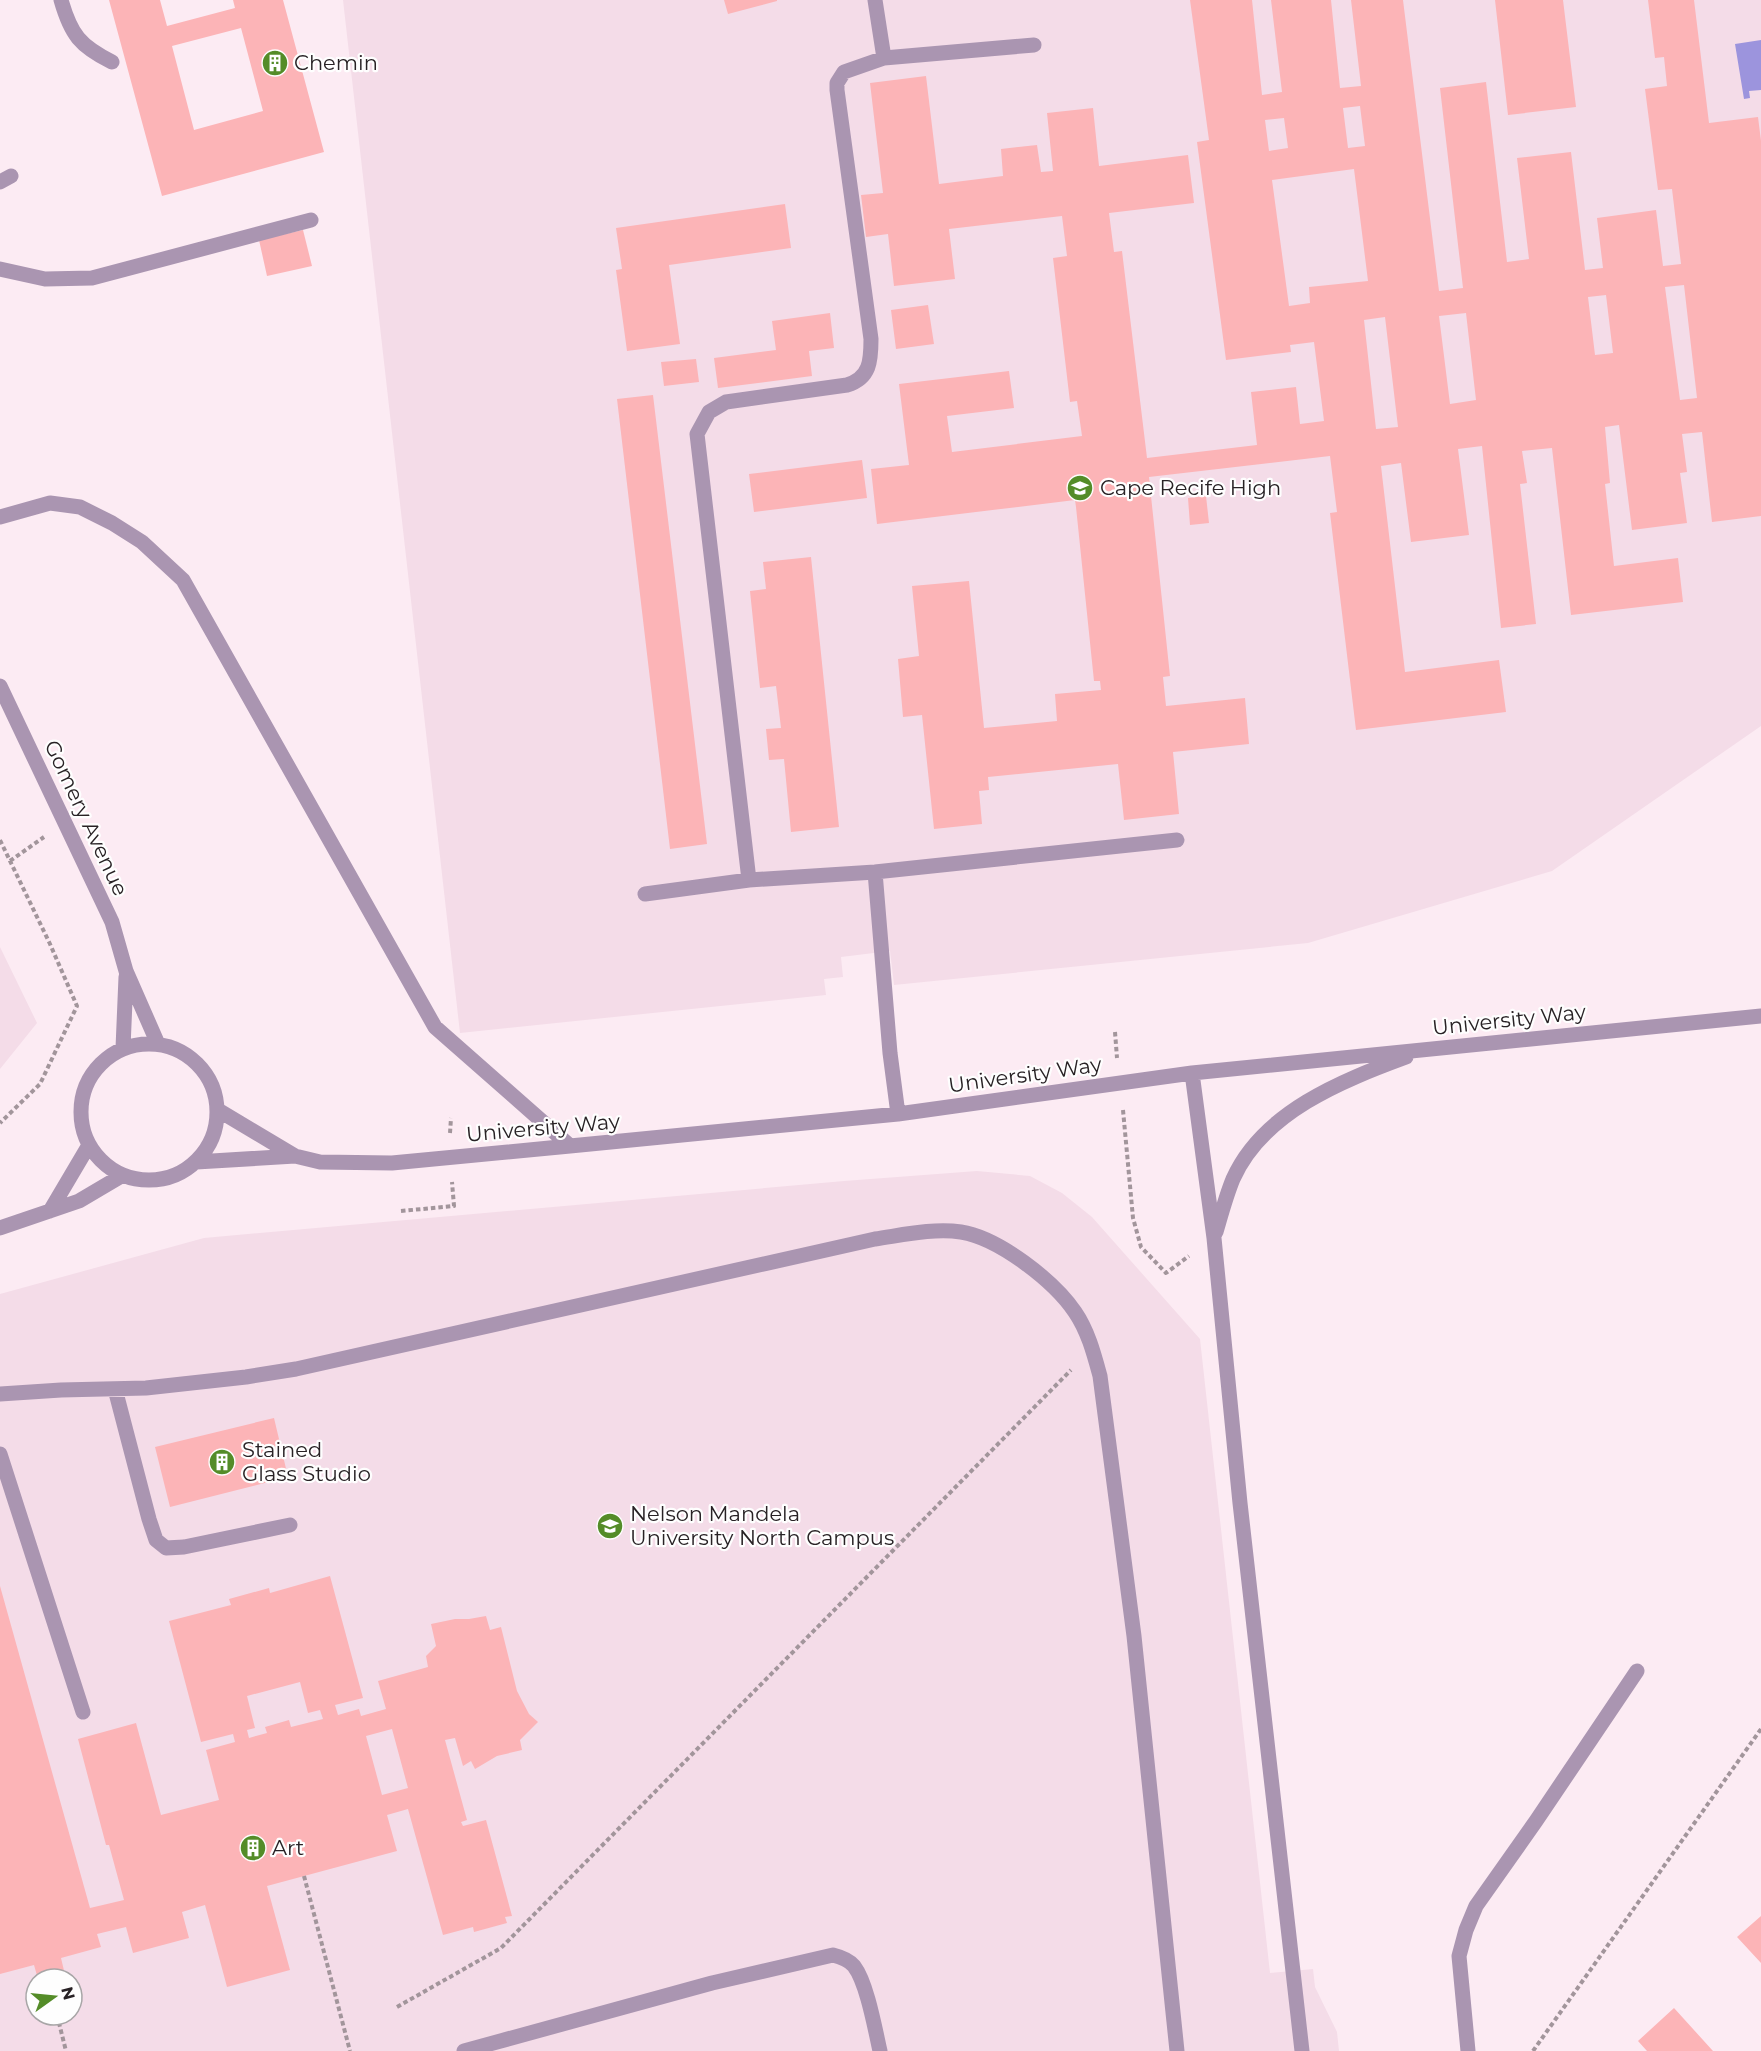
<svg xmlns="http://www.w3.org/2000/svg" width="1761" height="2051" viewBox="0 0 1761 2051" font-family="Montserrat,sans-serif">
<rect width="100%" height="100%" fill="#fcebf3"/>
<path fill="#f4dce8" fill-rule="evenodd" d="M 343,0 L 1761,0 L 1761,726 L 1552,871 L 1308,943 L 894,985 L 890,951 L 841,957 L 843,977 L 824,979 L 826,995 L 460,1033 Z
M 0,947 L 37,1023 L 0,1069 Z
M 977,1171 L 1030,1176 L 1062,1193 L 1092,1217 L 1200,1339 L 1270,1973 L 1313,1969 L 1315,1987 L 1337,2032 L 1339,2051 L 0,2051 L 0,1294 L 204,1238 L 844,1181 ZM 36,1979 L 72,1979 L 72,2015 L 36,2015 Z"/>
<path fill="#9c94dd" d="M 1761,40 L 1761,90 L 1749,91 L 1750,98 L 1744,99 L 1735,44 Z"/>
<path fill="#fcb4b7" fill-rule="evenodd" d="M 109,0 L 160,0 L 167,26 L 235,8 L 233,0 L 283,0 L 324,152 L 162,196 ZM 241,28 L 263,111 L 194,130 L 172,46 Z
M 724,0 L 777,0 L 777,1 L 728,14 Z
M 1190,0 L 1252,0 L 1262,95 L 1282,92 L 1271,0 L 1331,0 L 1340,88 L 1361,86 L 1351,0 L 1403,0 L 1439,291 L 1463,288 L 1440,88 L 1486,82 L 1507,262 L 1529,259 L 1517,158 L 1571,152 L 1585,270 L 1603,268 L 1597,218 L 1656,210 L 1663,266 L 1681,264 L 1672,189 L 1658,190 L 1645,89 L 1667,86 L 1664,57 L 1655,58 L 1648,0 L 1694,0 L 1709,123 L 1758,117 L 1761,141 L 1761,516 L 1712,522 L 1702,432 L 1682,434 L 1687,472 L 1680,473 L 1687,523 L 1632,530 L 1619,425 L 1605,427 L 1610,483 L 1605,484 L 1614,566 L 1678,558 L 1683,602 L 1571,615 L 1552,448 L 1522,451 L 1527,483 L 1520,484 L 1536,624 L 1501,628 L 1482,446 L 1458,449 L 1469,535 L 1411,542 L 1401,463 L 1381,466 L 1405,672 L 1499,660 L 1506,712 L 1356,730 L 1330,513 L 1337,512 L 1330,456 L 1149,477 L 1170,676 L 1163,677 L 1166,706 L 1245,698 L 1249,744 L 1173,752 L 1179,814 L 1124,820 L 1118,764 L 988,777 L 989,790 L 979,791 L 982,824 L 934,829 L 922,715 L 903,717 L 898,659 L 919,656 L 912,586 L 969,581 L 984,728 L 1057,721 L 1055,694 L 1101,690 L 1100,681 L 1094,681 L 1076,507 L 1075,500 L 877,524 L 871,469 L 909,465 L 899,384 L 1009,371 L 1014,408 L 947,416 L 952,452 L 1082,436 L 1077,401 L 1070,402 L 1053,258 L 1067,256 L 1062,216 L 949,229 L 955,279 L 894,286 L 888,234 L 866,237 L 861,195 L 883,193 L 870,83 L 926,76 L 939,184 L 1003,176 L 1001,149 L 1037,145 L 1041,172 L 1053,171 L 1047,113 L 1093,108 L 1099,166 L 1188,155 L 1194,203 L 1109,213 L 1114,252 L 1122,251 L 1147,458 L 1257,445 L 1251,392 L 1296,387 L 1300,424 L 1324,421 L 1314,342 L 1290,345 L 1291,352 L 1226,360 L 1197,142 L 1209,140 ZM 1360,106 L 1365,146 L 1348,148 L 1343,108 ZM 1284,118 L 1288,148 L 1269,151 L 1265,120 ZM 1354,169 L 1368,281 L 1309,287 L 1310,303 L 1289,306 L 1272,180 ZM 1684,285 L 1697,398 L 1680,400 L 1665,287 ZM 1606,295 L 1613,353 L 1595,355 L 1588,297 ZM 1466,313 L 1476,400 L 1450,404 L 1439,316 ZM 1385,317 L 1398,427 L 1376,429 L 1364,320 Z
M 1495,0 L 1563,0 L 1576,107 L 1508,115 Z
M 785,204 L 791,248 L 669,265 L 680,344 L 627,351 L 616,270 L 622,269 L 616,228 Z
M 303,230 L 312,266 L 267,276 L 259,240 Z
M 928,305 L 934,344 L 896,349 L 891,310 Z
M 830,313 L 834,348 L 809,351 L 812,376 L 718,388 L 714,358 L 776,350 L 772,321 Z
M 696,359 L 699,382 L 664,386 L 661,362 Z
M 653,395 L 707,844 L 670,849 L 617,399 Z
M 862,460 L 867,498 L 754,512 L 749,474 Z
M 1206,496 L 1209,523 L 1190,525 L 1188,498 Z
M 811,557 L 839,827 L 791,832 L 784,759 L 769,760 L 766,729 L 781,728 L 776,686 L 760,688 L 750,591 L 766,589 L 763,562 Z
M 274,1418 L 288,1477 L 170,1507 L 155,1447 Z
M 330,1576 L 363,1698 L 335,1705 L 338,1715 L 359,1709 L 361,1716 L 386,1709 L 378,1681 L 428,1667 L 426,1656 L 436,1646 L 431,1624 L 455,1619 L 469,1619 L 486,1616 L 490,1630 L 501,1627 L 517,1691 L 529,1714 L 538,1722 L 520,1740 L 522,1750 L 497,1756 L 475,1769 L 471,1761 L 463,1766 L 455,1738 L 445,1740 L 467,1820 L 461,1822 L 463,1826 L 486,1820 L 512,1916 L 505,1917 L 507,1923 L 474,1932 L 473,1927 L 443,1935 L 408,1809 L 387,1815 L 397,1851 L 267,1886 L 290,1970 L 227,1987 L 205,1905 L 182,1912 L 189,1938 L 133,1953 L 126,1927 L 97,1934 L 101,1947 L 61,1958 L 66,1979 L 38,1979 L 34,1965 L 0,1974 L 0,1586 L 90,1908 L 124,1900 L 109,1845 L 106,1845 L 78,1739 L 136,1723 L 161,1815 L 219,1800 L 206,1750 L 235,1742 L 233,1734 L 201,1742 L 169,1621 L 231,1605 L 229,1599 L 269,1588 L 270,1593 ZM 300,1682 L 308,1713 L 320,1710 L 323,1719 L 291,1727 L 289,1720 L 265,1727 L 267,1733 L 249,1738 L 247,1730 L 255,1728 L 247,1696 ZM 392,1729 L 408,1788 L 382,1795 L 366,1736 Z
M 1761,1916 L 1761,1963 L 1737,1937 Z
M 1674,2008 L 1713,2051 L 1647,2051 L 1638,2041 Z"/>
<g fill="none" stroke-linecap="round" stroke-linejoin="round">
<path stroke="#a2959b" stroke-width="4" stroke-dasharray="4.5 3" stroke-linecap="butt" d="M 0,840 L 50,944 L 77,1006 L 40,1084 L 0,1123
M 10,861 L 44,837
M 1115,1032 L 1117,1058
M 1123,1110 L 1133,1218 L 1141,1247 L 1166,1273 L 1189,1256
M 450,1133 L 451,1118
M 401,1211 L 454,1206 L 452,1182
M 304,1876 L 350,2051
M 397,2007 L 501,1948 L 1071,1370
M 57,2015 L 66,2051
M 1533,2051 L 1761,1729"/>
<path stroke="#aa95b1" stroke-width="15" d="M 61,0 C 71,35 80,46 112,62
M 875,0 L 884,58
M 0,182 L 11,176
M 0,269 L 45,279 L 92,278 L 311,220
M 0,517 L 50,503 L 80,507 L 112,523 L 142,542 L 183,580 L 435,1027 L 570,1146
M 0,686 L 112,922 L 126,971 L 158,1044
M 875,872 L 890,1053 L 898,1114
M 749,880 L 697,434 L 709,412 L 726,402 L 847,385 C 870,378 871,361 871,339 L 837,90 L 837,83 L 844,72 L 884,58 L 1034,45
M 645,894 L 749,880 L 875,872 L 1177,840
M81 1112a68 68 0 1 1 136 0a68 68 0 1 1-136 0Z
M 123,1048 L 126,977
M 1192,1073 L 1214,1238 L 1240,1503 L 1302,2051
M 218,1110 L 295,1156
M 196,1162 L 295,1156 L 320,1162 L 392,1163 L 570,1146 L 898,1114 L 1192,1073 L 1761,1016
M 50,1211 L 89,1145
M 0,1228 L 79,1201 L 123,1175
M 1216,1232 C 1221,1215 1226,1196 1233,1179 C 1263,1112 1341,1081 1406,1057
M 115,1389 L 149,1519 L 156,1540 L 166,1548 L 184,1547 L 290,1525
M 0,1394 L 61,1390 L 146,1388 L 246,1377 L 296,1369 L 875,1239 C 903,1235 933,1228 961,1232 C 999,1238 1054,1281 1075,1312 C 1088,1331 1094,1354 1100,1376 L 1134,1636 L 1177,2051
M 0,1454 L 83,1712
M 464,2051 L 712,1983 L 833,1955 C 841,1957 849,1960 854,1966 C 867,1983 875,2029 880,2051
M 1468,2051 L 1459,1956 L 1466,1930 L 1476,1906 L 1536,1821 L 1637,1671"/>
</g>
<defs>
<symbol id="building-disc" viewBox="-11 -11 22 22"><circle r="9.5" fill="#548c28" stroke="#fefefe"/><path d="M-4-6H4V6H1V3H-1V6H-4ZM-2.5-4.3h1.7v1.8h-1.7ZM.8-4.3h1.7v1.8H.8ZM-2.5-1h1.7V.8h-1.7ZM.8-1h1.7V.8H.8Z" fill="#fff"/></symbol>
<symbol id="school-disc" viewBox="-11 -11 22 22"><circle r="9.5" fill="#548c28" stroke="#fefefe"/><path d="M0-5L7-2L0 1L-7-2ZM-4 1L0 2.5L4 1V4Q0 6-4 4Z" fill="#fff"/></symbol>
<symbol id="university-disc" viewBox="-11 -11 22 22"><circle r="9.5" fill="#548c28" stroke="#fefefe"/><path d="M0-5L7-2L0 1L-7-2ZM-4 1L0 2.5L4 1V4Q0 6-4 4Z" fill="#fff"/></symbol>
</defs>
<g fill-rule="evenodd">
<use href="#building-disc" x="260" y="48" width="30" height="30"/>
<use href="#school-disc" x="1065" y="473" width="30" height="30"/>
<use href="#building-disc" x="207" y="1447" width="30" height="30"/>
<use href="#university-disc" x="595" y="1511" width="30" height="30"/>
<use href="#building-disc" x="238" y="1833" width="30" height="30"/>
</g>
<g text-anchor="middle" stroke-width="4.5" stroke-linejoin="round" paint-order="stroke">
<g font-size="21" fill="#282225" stroke="#fefefe" text-anchor="start">
<text x="294" y="70">Chemin</text>
<text x="1100" y="495">Cape Recife High</text>
<text x="242" y="1457">Stained<tspan x="242" dy="24">Glass Studio</tspan></text>
<text x="630" y="1521">Nelson Mandela<tspan x="630" dy="24">University North Campus</tspan></text>
<text x="272" y="1855">Art</text>
</g>
<g font-size="21" fill="#282225" stroke="#fefefe">
<text transform="translate(86 818) rotate(65)" y="7">Gomery Avenue</text>
<text transform="translate(1509 1020) rotate(-6)" y="7">University Way</text>
<text transform="translate(1025 1075) rotate(-8)" y="7">University Way</text>
<text transform="translate(543 1128) rotate(-5)" y="7">University Way</text>
</g>
</g>
<g transform="translate(54 1997) rotate(75)"><circle r="28" fill="#fefefe" stroke="#a8a6a7" stroke-width="1.5"/>
<path d="M0-4.5L10 22L0 15L-10 22Z" fill="#548c28"/>
<text y="-9" font-size="16" font-weight="bold" text-anchor="middle" fill="#282225">N</text>
</g>
</svg>
